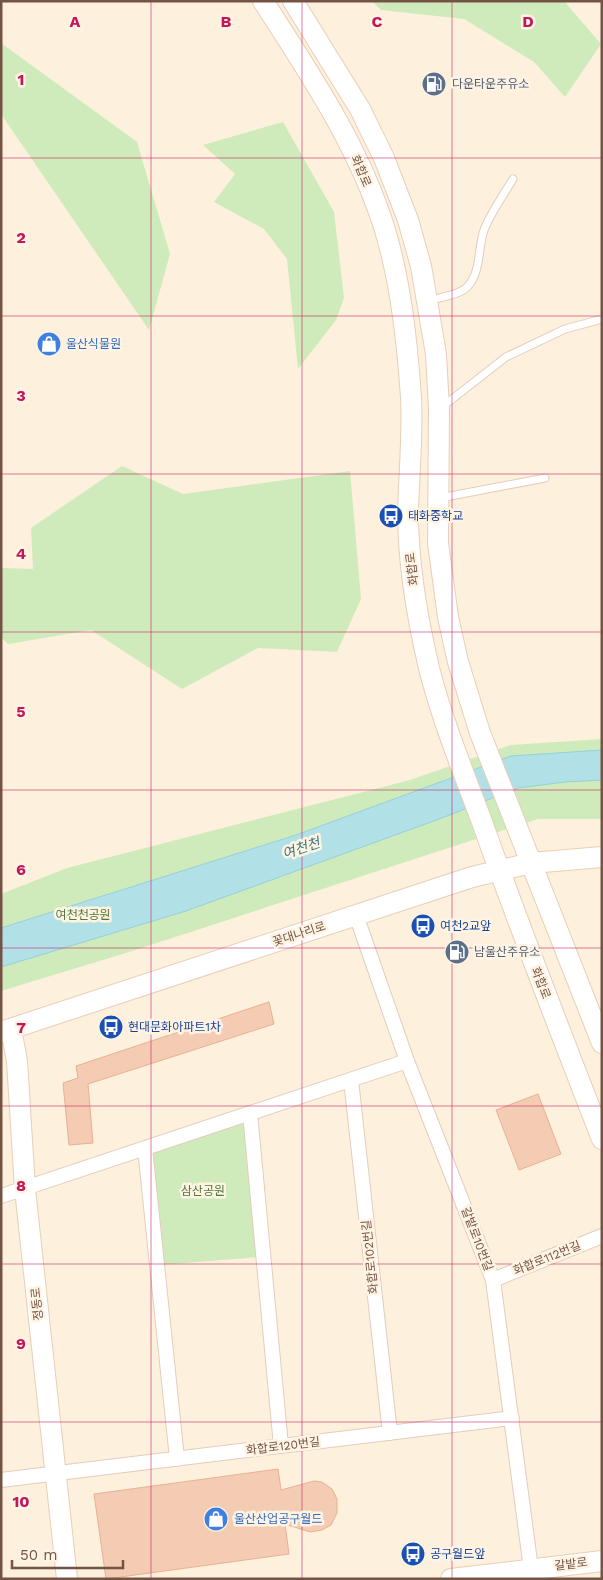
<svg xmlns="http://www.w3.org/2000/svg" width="603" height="1580" viewBox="0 0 603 1580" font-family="'Work Sans','Noto Sans KR',sans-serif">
<rect width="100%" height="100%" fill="#fdf0dc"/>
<path fill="#cfebbb" d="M 372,1 L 564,1 L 601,44 L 565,97 L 534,62 L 464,19 L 381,10 Z
M 1,43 L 137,142 L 170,254 L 149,330 L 1,114 Z
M 283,122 L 334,212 L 344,298 L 336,320 L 298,369 L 287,259 L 264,229 L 214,202 L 235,174 L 203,145 Z
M 122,466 L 183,494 L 350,471 L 361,599 L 337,652 L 258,648 L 182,689 L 91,630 L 8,644 L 1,637 L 1,568 L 33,569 L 31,528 Z
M 602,739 L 602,819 L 538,819 L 129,952 L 1,991 L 1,894 L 67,868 L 410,780 L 511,745 Z
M 246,1119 L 258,1257 L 161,1265 L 150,1151 Z"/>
<path fill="#b1e0e7" stroke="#96d0d9" d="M 602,750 L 602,780 L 565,782 L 518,788 L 442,818 L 186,911 L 1,967 L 1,928 L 296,835 L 511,756 Z"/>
<path fill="#f4cbb3" stroke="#e8b192" d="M 269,1002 L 274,1024 L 88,1084 L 93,1143 L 69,1145 L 63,1083 L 78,1078 L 76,1066 Z
M 538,1094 L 561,1154 L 519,1170 L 496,1110 Z
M 278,1469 L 281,1490 L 314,1481 L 322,1482 L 332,1489 L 337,1499 L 337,1513 L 331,1525 L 322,1530 L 310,1532 L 285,1524 L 289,1554 L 106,1579 L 94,1494 Z"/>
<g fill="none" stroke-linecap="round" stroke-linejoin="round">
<defs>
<path id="lane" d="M 428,301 C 440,297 461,295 468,286 C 481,272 478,247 484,230 C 491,212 503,196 513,179
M 442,407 L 506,357 L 565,329 L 602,319
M 440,498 L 545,478"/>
<path id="street" d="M 356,915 L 407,1061 L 493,1280 L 532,1577
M 351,1080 L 390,1433
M 250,1113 L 281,1446
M 145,1148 L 177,1459
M 1,1196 L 407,1061
M 493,1280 L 602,1236
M 1,1480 L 512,1418"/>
<path id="secondary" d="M 263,1 C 310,74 359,146 385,230 C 401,284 407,341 411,397 C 413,435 409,474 408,512 C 408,564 417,617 429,668 C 442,720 463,771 482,822 C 520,929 561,1034 602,1139
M 293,1 L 360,109 L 384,158 L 408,220 L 421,266 L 436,354 L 439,409 L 438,543 L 448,617 L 458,662 L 480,733 L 602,1043
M 11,1029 L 17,1061 L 25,1189 L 67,1579
M 1,1032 L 472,877 L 531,863 L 602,857
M 451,1579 L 602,1561"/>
</defs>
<use href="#lane" stroke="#e3cdbc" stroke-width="9"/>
<use href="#street" stroke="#e3cdbc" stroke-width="16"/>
<use href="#secondary" stroke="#e9ceb8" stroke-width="22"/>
<use href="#lane" stroke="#fff" stroke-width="7"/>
<use href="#street" stroke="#fff" stroke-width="14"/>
<use href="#secondary" stroke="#fff" stroke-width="20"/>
</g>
<path fill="none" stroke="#c2185b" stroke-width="1" stroke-opacity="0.55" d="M 151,1 L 151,1579M 302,1 L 302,1579M 452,1 L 452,1579M 1,158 L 602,158M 1,316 L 602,316M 1,474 L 602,474M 1,632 L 602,632M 1,790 L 602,790M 1,948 L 602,948M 1,1106 L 602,1106M 1,1264 L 602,1264M 1,1422 L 602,1422"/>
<defs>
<symbol id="fuel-disc" viewBox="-11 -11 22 22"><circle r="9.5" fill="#5c6f8a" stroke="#fff4e4"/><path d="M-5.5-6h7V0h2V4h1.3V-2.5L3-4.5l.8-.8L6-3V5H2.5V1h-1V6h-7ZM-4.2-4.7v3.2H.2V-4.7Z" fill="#fff"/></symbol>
<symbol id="shop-disc" viewBox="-11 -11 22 22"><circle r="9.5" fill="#3f7fe0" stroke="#fff4e4"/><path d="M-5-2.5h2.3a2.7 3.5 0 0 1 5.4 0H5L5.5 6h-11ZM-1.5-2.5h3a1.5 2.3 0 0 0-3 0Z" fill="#fff"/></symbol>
<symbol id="bus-disc" viewBox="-11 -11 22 22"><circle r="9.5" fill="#1a4fb4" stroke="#fff4e4"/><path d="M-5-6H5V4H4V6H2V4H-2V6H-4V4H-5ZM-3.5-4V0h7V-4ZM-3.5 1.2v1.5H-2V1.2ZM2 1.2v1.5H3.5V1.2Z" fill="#fff"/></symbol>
</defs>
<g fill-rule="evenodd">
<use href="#fuel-disc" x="420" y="70" width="28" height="28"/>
<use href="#shop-disc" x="35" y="330" width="28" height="28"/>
<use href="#bus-disc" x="377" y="502" width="28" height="28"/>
<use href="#bus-disc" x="409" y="912" width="28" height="28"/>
<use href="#fuel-disc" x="443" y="938" width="28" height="28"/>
<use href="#bus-disc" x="97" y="1013" width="28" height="28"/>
<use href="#shop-disc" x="202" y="1505" width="28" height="28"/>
<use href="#bus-disc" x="399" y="1540" width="28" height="28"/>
</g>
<g text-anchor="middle" stroke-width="5" stroke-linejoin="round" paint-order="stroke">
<g font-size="12" fill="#4e5e75" stroke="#fff4e4" text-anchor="start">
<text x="452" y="88">다운타운주유소</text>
<text x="474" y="956">남울산주유소</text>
</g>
<g font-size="12" fill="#735444" stroke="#fff4e4">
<text transform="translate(361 171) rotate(67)" y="4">화합로</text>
<text transform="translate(412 569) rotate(-97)" y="4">화합로</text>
<text transform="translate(299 934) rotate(-18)" y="4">꽃대나리로</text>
<text transform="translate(541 983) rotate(69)" y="4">화합로</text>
<text transform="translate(477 1239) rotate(69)" y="4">갈밭로10번길</text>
<text transform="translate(370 1257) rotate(-96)" y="4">화합로102번길</text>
<text transform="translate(547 1258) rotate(-22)" y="4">화합로112번길</text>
<text transform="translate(37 1304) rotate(-96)" y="4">정동로</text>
<text transform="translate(283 1446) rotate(-7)" y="4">화합로120번길</text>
<text transform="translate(571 1564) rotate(-7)" y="4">갈밭로</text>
</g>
<g font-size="12" fill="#366cbe" stroke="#fff4e4" text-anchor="start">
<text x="66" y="348">울산식물원</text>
<text x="234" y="1523">울산산업공구월드</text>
</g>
<g font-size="12" fill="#164399" stroke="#fff4e4" text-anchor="start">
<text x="408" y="520">태화중학교</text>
<text x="440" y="930">여천2교앞</text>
<text x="128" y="1031">현대문화아파트1차</text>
<text x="430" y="1558">공구월드앞</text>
</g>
<g font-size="12" fill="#507a3c" stroke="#fff4e4">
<text x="83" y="919">여천천공원</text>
<text x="203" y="1195">삼산공원</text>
</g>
<g font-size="14" font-style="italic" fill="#3b7782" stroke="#fff4e4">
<text transform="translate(301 848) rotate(-19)" y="5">여천천</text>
</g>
</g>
<g font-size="16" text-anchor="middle" font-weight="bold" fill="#c2185b" stroke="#fff4e4" stroke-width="5" stroke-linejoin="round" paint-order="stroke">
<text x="75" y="27">A</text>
<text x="226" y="27">B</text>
<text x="377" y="27">C</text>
<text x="528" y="27">D</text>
<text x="21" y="85">1</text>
<text x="21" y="243">2</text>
<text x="21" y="401">3</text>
<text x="21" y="559">4</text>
<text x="21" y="717">5</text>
<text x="21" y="875">6</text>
<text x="21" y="1033">7</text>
<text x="21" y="1191">8</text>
<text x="21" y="1349">9</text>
<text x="21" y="1507">10</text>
</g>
<rect width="603" height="1580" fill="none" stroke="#735444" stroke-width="5"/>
<path d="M12 1560v8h111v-8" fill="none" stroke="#735444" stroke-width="2.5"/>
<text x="20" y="1560" font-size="15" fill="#735444" stroke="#fff4e4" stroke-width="4" paint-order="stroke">50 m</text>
</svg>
